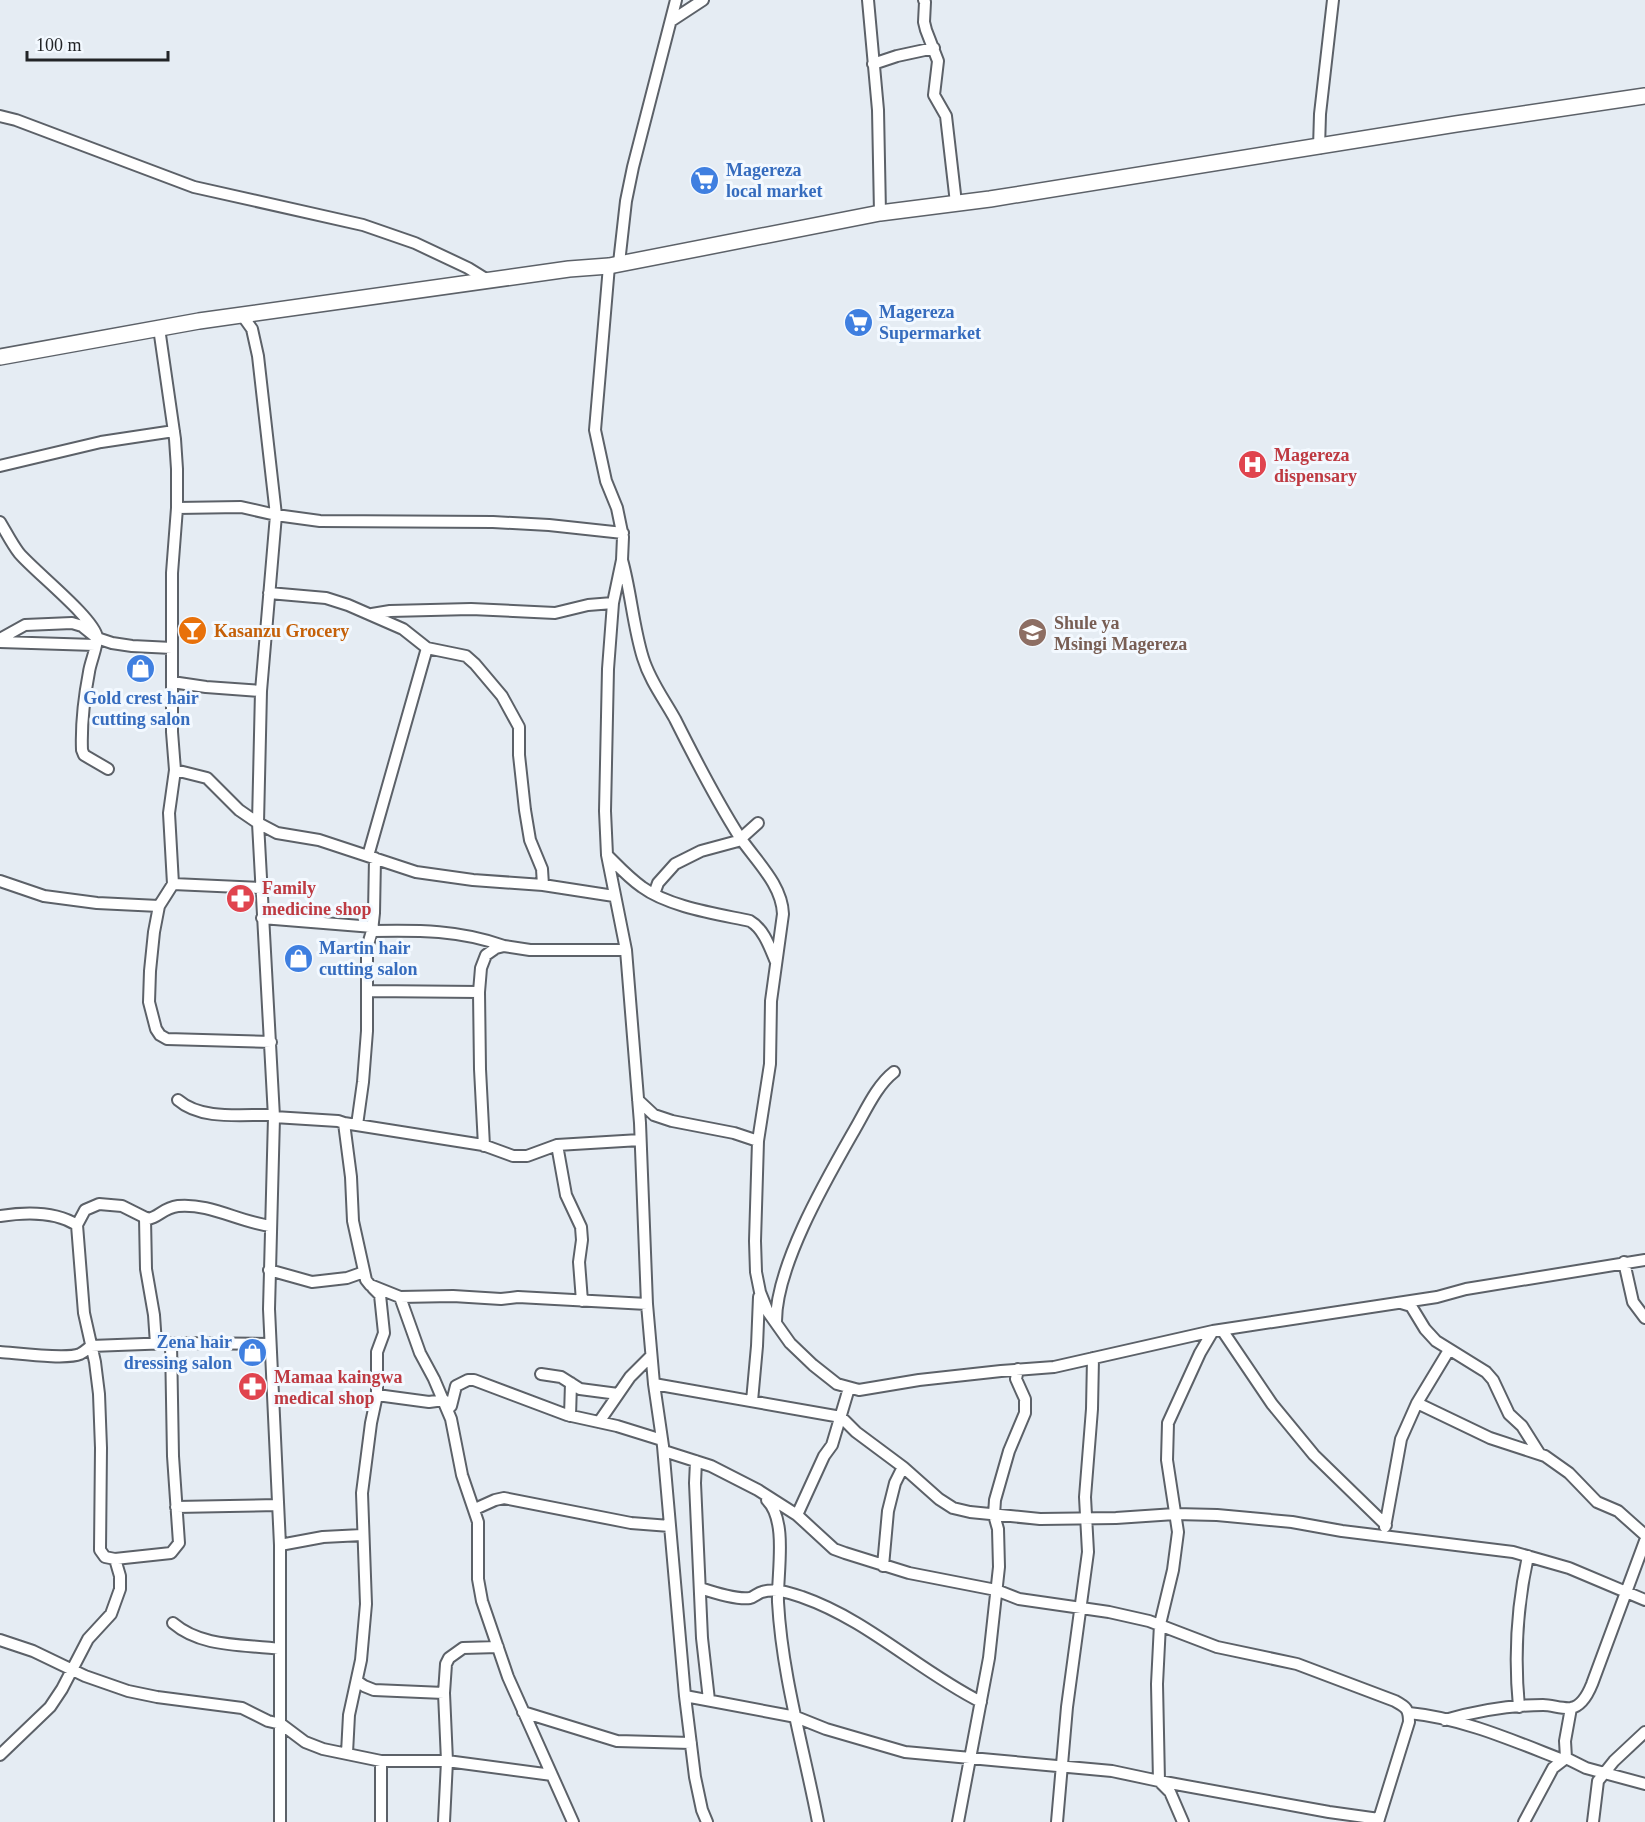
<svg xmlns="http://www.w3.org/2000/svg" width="1645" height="1822" viewBox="0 0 1645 1822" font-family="'Times New Roman',serif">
<rect width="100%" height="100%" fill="#e5ecf3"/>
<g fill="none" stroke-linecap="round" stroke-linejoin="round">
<defs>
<path id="street" d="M 868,0 L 878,110 L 880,213
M 924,0 L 925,2 L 924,22 L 926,30 L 938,61 L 934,95 L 946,116 L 956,203
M 671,21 L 703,0
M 873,64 L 897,56 L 934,48
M 0,116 L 16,120 L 194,187 L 363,225 L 415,243 L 468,268 L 489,281
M 1319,148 L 1320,114 L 1333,0
M 619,263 L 626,201 L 633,167 L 676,0
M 609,266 L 595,430 L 606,481 L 617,508 L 623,537 L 622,560 L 613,603 L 608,669 L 605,811 L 607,855 L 626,950 L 640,1123 L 647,1304 L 654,1384 L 663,1446 L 685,1696 L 695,1777 L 702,1810 L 707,1822
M 242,315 L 252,329 L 258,356 L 276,515 L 261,691 L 258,823 L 274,1117 L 269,1309 L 280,1545 L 280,1822
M 159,328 L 175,439 L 177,469 L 177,508 L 172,573 L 172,732 L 175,770 L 169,813 L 173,884 L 159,906 L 154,932 L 150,971 L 149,1002 L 156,1029 L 160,1035 L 167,1039 L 271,1042
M 0,466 L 101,442 L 174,431
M 177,508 L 241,507 L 276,515 L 320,521 L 493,522 L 549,525 L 623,533
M 0,522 C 6,532 12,544 19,553 C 34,571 94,618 97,637 C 98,645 90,663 89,672 C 84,698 81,724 82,750 L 84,755 L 108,769
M 622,560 C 631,592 633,626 643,658 C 650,681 664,699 675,719 C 695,759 715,798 739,836 C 755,860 782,884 783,914 L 771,1001 L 770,1064 L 758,1141 L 755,1241 L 756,1272 L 760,1292 L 768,1312 L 790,1343 L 813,1365 L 837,1384 L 859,1390 L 919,1380 L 1001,1371 L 1054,1367 L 1213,1331 L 1437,1297 L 1466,1289 L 1645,1260
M 269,593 L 326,598 L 348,605 L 403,629 L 427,648 L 466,656 L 475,664 L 502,696 L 519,727 L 519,755 L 525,810 L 530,840 L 542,869 L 543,885
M 372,614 L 390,611 L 471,609 L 555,613 L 588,605 L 613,603
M 0,639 L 25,625 L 72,623 L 82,626 L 97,638 L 112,643 L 132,646 L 172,648
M 0,642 L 95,645
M 172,682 L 206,687 L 261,691
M 175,770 L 207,778 L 239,810 L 258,823 L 277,833 L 319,840 L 416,872 L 473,880 L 543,885 L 614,896
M 607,855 C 618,866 629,878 642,887 C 669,907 718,914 750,921 C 764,929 770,948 776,962
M 368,856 L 427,648
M 0,881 L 44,896 L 97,903 L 159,906
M 173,884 L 261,888
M 654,894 L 658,883 L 675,864 L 701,851 L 738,841 L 758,823
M 262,918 L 373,927
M 372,931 C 418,930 461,930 504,946
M 368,991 L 479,992
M 178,1100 C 202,1121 244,1114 274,1115
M 638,1100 L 654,1115 L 672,1121 L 734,1133 L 758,1141
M 274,1117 L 338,1121 L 344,1123 L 483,1145 L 513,1156 L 527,1156 L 557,1145 L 640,1140
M 344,1123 L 351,1177 L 353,1221 L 366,1280 L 370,1285 L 400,1297 L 420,1353 L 434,1379 L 451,1419 L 462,1475 L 478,1522 L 478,1579 L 482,1601 L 508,1677 L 573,1822
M 357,1125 L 363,1082 L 367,1031 L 367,948 L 372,931 L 374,913 L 375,858
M 557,1145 L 566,1195 L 581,1227 L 582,1240 L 579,1262 L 582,1301
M 484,1146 L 480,1069 L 479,992 L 481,968 L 486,955 L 496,948 L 504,946 L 530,950 L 626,950
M 0,1216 C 25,1212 55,1211 77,1225
M 145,1218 L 146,1269 L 154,1315 L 156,1344
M 1624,1262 L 1633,1302 L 1645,1318
M 269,1270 L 312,1282 L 347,1278 L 364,1272
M 400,1297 L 453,1296 L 501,1299 L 518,1297 L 647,1304
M 1401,1303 L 1411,1306 L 1425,1329 L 1436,1341 L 1486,1372 L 1493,1380 L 1509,1414 L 1522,1426 L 1539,1453
M 776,1323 C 775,1267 827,1178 855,1129 C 866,1110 877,1085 894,1072
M 1222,1330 L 1272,1404 L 1314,1455 L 1386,1525
M 1213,1331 L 1200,1353 L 1168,1423 L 1167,1460 L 1178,1532 L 1173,1570 L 1160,1624 L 1157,1684 L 1159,1781 L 1329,1812 L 1379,1819
M 0,1352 C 16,1353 66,1360 80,1354 C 84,1352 87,1349 91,1346 L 171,1343 L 270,1344
M 541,1374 L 561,1377 L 580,1389 L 618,1394
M 654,1384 L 841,1417 L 856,1432 L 903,1467 L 939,1499 L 953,1508 L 970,1512 L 1040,1519 L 1116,1518 L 1175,1514 L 1217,1515 L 1292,1522 L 1342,1531 L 1513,1552 L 1569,1568 L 1645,1600
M 377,1395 L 429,1402 L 444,1400
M 752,1401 L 757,1346 L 759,1297
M 1417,1403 L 1490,1438 L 1545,1456 L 1569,1473 L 1597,1502 L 1618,1511 L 1645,1535
M 448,1409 L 451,1406 L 456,1386 L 468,1380 L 474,1380 L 567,1415 L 617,1426 L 662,1440
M 570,1416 L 571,1383
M 599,1422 L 630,1377 L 651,1356
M 664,1451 L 711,1466 L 758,1490 L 797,1515 L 834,1549 L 845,1553 L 909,1573 L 996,1590 L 1019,1599 L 1109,1612 L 1149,1621 L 1217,1647 L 1297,1664 L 1395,1701 C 1406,1707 1409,1709 1409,1722 L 1378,1822
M 696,1461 L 695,1483 L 702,1638 L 709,1700
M 767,1500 C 788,1521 777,1573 778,1602 C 782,1676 804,1749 818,1822
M 176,1507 L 278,1505
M 475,1509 L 495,1500 L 504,1498 L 631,1523 L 670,1526
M 797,1515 L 824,1456 L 832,1445 L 849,1388
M 1385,1527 L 1401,1439 L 1417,1403 L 1449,1350
M 280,1545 L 323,1537 L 362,1535
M 115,1559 L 171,1553 L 179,1543 L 173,1456 L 171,1343
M 883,1566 L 888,1511 L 895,1483 L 903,1467
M 700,1588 C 712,1592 737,1600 750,1598 C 754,1597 758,1593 762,1592 C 776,1588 790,1593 802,1597 C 868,1620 919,1671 981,1702
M 173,1623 C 202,1648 244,1644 280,1649
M 0,1640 L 33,1651 L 85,1676 L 128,1691 L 157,1697 L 242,1708 L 268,1721 L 281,1724 L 305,1742 L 323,1749 L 381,1761 L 447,1761 L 552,1775
M 357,1681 L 364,1686 L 374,1690 L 444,1693
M 685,1696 L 796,1717 L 826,1729 L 905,1752 L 1112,1771 L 1159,1781 L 1170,1792 L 1183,1822
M 1519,1707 C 1514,1656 1517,1606 1528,1556
M 1571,1708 L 1565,1741 L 1566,1758 L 1586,1768 L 1645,1784
M 523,1712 L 617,1741 L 691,1743
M 1409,1713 C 1462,1718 1514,1741 1563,1760
M 1445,1720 C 1476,1711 1511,1705 1543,1705 C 1552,1705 1562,1709 1571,1708 C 1582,1706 1588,1694 1592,1684 L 1645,1541
M 347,1753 L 349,1715 L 361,1660 L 366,1604 L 362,1493 L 371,1423 L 377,1395 L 377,1352 L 384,1333 L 380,1295 L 373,1288
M 0,1755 L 50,1707 L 62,1689 L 88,1639 L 111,1614 L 120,1589 L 120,1576 L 115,1559 L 105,1557 L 100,1550 L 101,1448 L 99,1394 L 95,1362 L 84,1313 L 77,1225 L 85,1210 L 99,1204 L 122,1206 L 148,1219 C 159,1217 163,1208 178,1206 C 210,1203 239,1222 271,1226
M 381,1761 L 381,1822
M 444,1822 L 447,1761 L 444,1693 L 446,1664 L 449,1658 L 463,1648 L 498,1647
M 958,1822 L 989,1658 L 999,1567 L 998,1529 L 994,1515 L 995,1500 L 1009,1451 L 1025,1413 L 1025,1399 L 1016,1379 L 1018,1369
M 1057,1822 L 1067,1707 L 1088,1552 L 1085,1497 L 1092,1409 L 1093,1358
M 1524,1822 L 1553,1768 L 1566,1758
M 1593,1822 L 1598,1781 L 1614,1761 L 1645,1732"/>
<path id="secondary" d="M 0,357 L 199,321 L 569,269 L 609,266 L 880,213 L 990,199 L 1456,124 L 1645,96"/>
</defs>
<use href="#street" stroke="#5c6168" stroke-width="14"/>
<use href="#secondary" stroke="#5c6168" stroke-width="18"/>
<use href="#street" stroke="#fff" stroke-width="10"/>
<use href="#secondary" stroke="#fff" stroke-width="15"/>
</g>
<defs>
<symbol id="supermarket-disc" viewBox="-11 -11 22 22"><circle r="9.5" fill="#3f7fe0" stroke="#f3f9ff"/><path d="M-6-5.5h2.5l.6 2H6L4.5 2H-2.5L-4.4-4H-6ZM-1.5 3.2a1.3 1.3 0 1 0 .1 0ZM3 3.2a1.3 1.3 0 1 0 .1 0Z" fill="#fff"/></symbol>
<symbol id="hospital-disc" viewBox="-11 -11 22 22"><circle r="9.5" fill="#e0444e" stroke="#f3f9ff"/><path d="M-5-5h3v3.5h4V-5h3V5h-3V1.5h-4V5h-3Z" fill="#fff"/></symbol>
<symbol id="bar-disc" viewBox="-11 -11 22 22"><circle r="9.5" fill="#e8710a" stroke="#f3f9ff"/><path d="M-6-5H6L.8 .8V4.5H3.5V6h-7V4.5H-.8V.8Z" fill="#fff"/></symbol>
<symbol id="school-disc" viewBox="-11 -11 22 22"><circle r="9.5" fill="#8d6e63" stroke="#f3f9ff"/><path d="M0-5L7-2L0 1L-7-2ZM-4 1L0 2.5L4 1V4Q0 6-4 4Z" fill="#fff"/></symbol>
<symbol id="shop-disc" viewBox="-11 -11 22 22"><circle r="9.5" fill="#3f7fe0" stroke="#f3f9ff"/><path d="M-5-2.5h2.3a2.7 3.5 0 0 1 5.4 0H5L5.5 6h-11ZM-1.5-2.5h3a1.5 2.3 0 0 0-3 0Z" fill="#fff"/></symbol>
<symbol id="pharmacy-disc" viewBox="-11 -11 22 22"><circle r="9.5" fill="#e0444e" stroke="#f3f9ff"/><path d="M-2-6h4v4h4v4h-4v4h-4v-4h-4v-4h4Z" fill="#fff"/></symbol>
</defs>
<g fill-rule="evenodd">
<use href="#supermarket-disc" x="688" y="164" width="33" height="33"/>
<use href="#supermarket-disc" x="842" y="306" width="33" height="33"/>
<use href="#hospital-disc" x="1236" y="448" width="33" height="33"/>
<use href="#bar-disc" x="176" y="614" width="33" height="33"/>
<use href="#school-disc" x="1016" y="616" width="33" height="33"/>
<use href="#shop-disc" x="124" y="652" width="33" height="33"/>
<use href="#pharmacy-disc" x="224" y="882" width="33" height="33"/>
<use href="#shop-disc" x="282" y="942" width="33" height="33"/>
<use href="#shop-disc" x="236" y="1336" width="33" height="33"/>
<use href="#pharmacy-disc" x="236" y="1370" width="33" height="33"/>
</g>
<g text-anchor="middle" stroke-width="6" stroke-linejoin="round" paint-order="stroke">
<g font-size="18" font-weight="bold" fill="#366cbe" stroke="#f3f9ff" text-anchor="start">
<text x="726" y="176">Magereza<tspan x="726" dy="21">local market</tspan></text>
<text x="879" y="318">Magereza<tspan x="879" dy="21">Supermarket</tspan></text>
<text x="141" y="704" text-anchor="middle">Gold crest hair<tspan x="141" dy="21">cutting salon</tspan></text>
<text x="319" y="954">Martin hair<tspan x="319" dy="21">cutting salon</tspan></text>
<text x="232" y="1348" text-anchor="end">Zena hair<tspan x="232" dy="21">dressing salon</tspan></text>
</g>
<g font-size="18" font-weight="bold" fill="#be3a42" stroke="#f3f9ff" text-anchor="start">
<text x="1274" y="461">Magereza<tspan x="1274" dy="21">dispensary</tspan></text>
<text x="262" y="894">Family<tspan x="262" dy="21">medicine shop</tspan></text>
<text x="274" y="1383">Mamaa kaingwa<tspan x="274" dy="21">medical shop</tspan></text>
</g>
<g font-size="18" font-weight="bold" fill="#785e54" stroke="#f3f9ff" text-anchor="start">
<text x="1054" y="629">Shule ya<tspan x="1054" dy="21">Msingi Magereza</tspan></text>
</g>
<g font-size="18" font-weight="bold" fill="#c56008" stroke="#f3f9ff" text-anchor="start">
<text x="214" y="637">Kasanzu Grocery</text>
</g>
</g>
<path d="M27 51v9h141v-9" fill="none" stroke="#222427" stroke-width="3"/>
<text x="36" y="51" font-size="18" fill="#222427" stroke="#f3f9ff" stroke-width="4.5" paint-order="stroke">100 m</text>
</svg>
